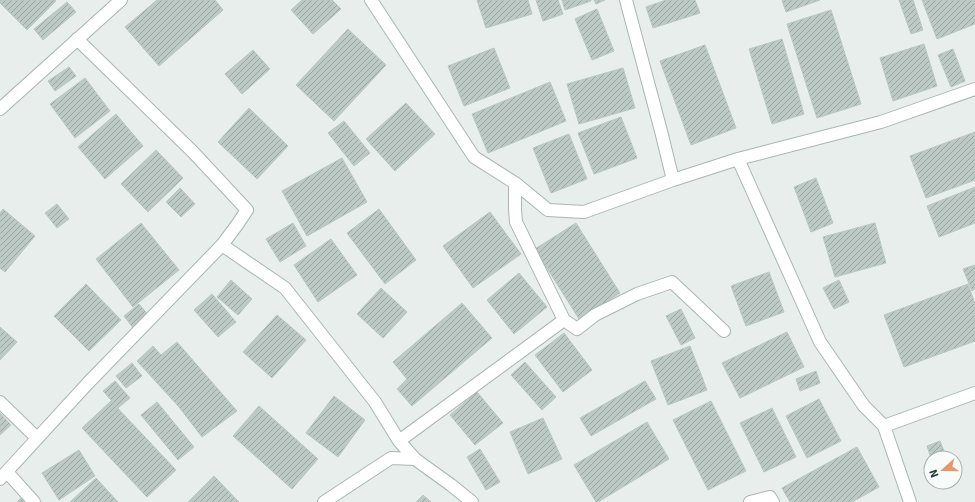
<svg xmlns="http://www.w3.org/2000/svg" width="975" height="502" viewBox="0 0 975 502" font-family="Signika,sans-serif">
<defs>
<pattern id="building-hatch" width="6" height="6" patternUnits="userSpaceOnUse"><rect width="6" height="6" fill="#bcc9c5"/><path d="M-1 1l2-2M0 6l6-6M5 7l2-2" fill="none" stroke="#99a5a1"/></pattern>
</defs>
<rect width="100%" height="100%" fill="#e7eeec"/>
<path fill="url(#building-hatch)" stroke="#b9c7c3" d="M 0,0 L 55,0 L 56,1 L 27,30 L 0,3 Z
M 157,0 L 215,0 L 223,10 L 159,66 L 125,27 Z
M 302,0 L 332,0 L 341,9 L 313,34 L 291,10 Z
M 477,0 L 528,0 L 532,14 L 486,28 Z
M 536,0 L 558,0 L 563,14 L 543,21 Z
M 562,0 L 591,0 L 591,1 L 565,10 Z
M 594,0 L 605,0 L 596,4 Z
M 666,0 L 695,0 L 700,13 L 653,28 L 646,7 Z
M 782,0 L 820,0 L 786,12 Z
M 899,0 L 913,0 L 923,30 L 911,34 Z
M 922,0 L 975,0 L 975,24 L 937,39 Z
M 67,2 L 76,12 L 43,40 L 34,29 Z
M 597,9 L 614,51 L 592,60 L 575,19 Z
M 831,10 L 861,104 L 817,118 L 787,24 Z
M 348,29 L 386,65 L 334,121 L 296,85 Z
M 782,39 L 804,114 L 772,124 L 749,49 Z
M 924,44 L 937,86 L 893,101 L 880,58 Z
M 705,45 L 736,128 L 691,145 L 660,61 Z
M 494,48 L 510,88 L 464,106 L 448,66 Z
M 953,49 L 965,81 L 951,87 L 938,55 Z
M 253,50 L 270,69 L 242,94 L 225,74 Z
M 69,67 L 76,76 L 55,91 L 48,81 Z
M 623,68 L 635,108 L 579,124 L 567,84 Z
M 85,78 L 110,111 L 75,138 L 50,104 Z
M 550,82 L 566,121 L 488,153 L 472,114 Z
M 406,103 L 435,134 L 395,171 L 366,139 Z
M 249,108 L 288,146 L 257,179 L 218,142 Z
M 116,114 L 143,146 L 105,179 L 78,147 Z
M 621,117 L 637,158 L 594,174 L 578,133 Z
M 344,121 L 370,153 L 354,166 L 328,133 Z
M 975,132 L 975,180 L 926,198 L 910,156 Z
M 569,134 L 587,179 L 551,193 L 533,148 Z
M 156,150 L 183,178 L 148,212 L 121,184 Z
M 342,158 L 367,202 L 307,236 L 282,191 Z
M 816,178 L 833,223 L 811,232 L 794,187 Z
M 975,187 L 975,223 L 939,237 L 927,206 Z
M 180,188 L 195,204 L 181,217 L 166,202 Z
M 57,204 L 69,219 L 57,228 L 45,213 Z
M 3,209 L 35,236 L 5,272 L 0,268 L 0,213 Z
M 379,209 L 416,260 L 385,284 L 347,233 Z
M 490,212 L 521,254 L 473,288 L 443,246 Z
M 141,223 L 179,270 L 133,307 L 96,259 Z
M 293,223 L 306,246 L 280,262 L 266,239 Z
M 576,223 L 620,293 L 579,319 L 535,249 Z
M 875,223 L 886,263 L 835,277 L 823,237 Z
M 331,239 L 357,275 L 318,302 L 294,265 Z
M 975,265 L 975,289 L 972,291 L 963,269 Z
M 769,272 L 784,312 L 746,326 L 731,286 Z
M 519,273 L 547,307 L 514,334 L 487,300 Z
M 231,280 L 252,299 L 238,315 L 217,297 Z
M 839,280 L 849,302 L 834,309 L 823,288 Z
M 86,284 L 121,320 L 89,351 L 54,316 Z
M 968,284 L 975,304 L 975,341 L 904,367 L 884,315 Z
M 381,288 L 407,312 L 383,338 L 357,314 Z
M 212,294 L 236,322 L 218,337 L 194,310 Z
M 462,303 L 492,338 L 412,406 L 397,389 L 407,379 L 393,362 Z
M 139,304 L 149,316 L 134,329 L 124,316 Z
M 681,309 L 695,338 L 681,345 L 666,316 Z
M 277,315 L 306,340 L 272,378 L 243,352 Z
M 0,327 L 17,342 L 0,360 Z
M 787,332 L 804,367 L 740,398 L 722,363 Z
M 564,333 L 592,370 L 563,392 L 535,355 Z
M 177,342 L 237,411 L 202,437 L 179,407 L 137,361 L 153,346 L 161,355 Z
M 690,346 L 707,390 L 668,405 L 651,361 Z
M 525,362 L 556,397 L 542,410 L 511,375 Z
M 132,363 L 142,376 L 126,388 L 116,376 Z
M 816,371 L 820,383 L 800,391 L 796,379 Z
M 115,381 L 130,398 L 118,408 L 103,391 Z
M 645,381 L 656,399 L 591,436 L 580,418 Z
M 477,392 L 503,423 L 475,445 L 450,415 Z
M 334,396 L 365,420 L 338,457 L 306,433 Z
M 819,399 L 841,441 L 807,458 L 786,416 Z
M 111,401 L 176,470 L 147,497 L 82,428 Z
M 711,401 L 746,471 L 708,490 L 673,420 Z
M 157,402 L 194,447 L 178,460 L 141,415 Z
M 259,406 L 318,459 L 292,489 L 233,436 Z
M 772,408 L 796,457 L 764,472 L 740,423 Z
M 0,413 L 11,425 L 0,435 Z
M 543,418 L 562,459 L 528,474 L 510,432 Z
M 647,422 L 669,459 L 598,502 L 596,502 L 574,465 Z
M 940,441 L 946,456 L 940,458 L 931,458 L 927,446 Z
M 857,447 L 879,487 L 852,502 L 790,502 L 782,488 Z
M 480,449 L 500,482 L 486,490 L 467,457 Z
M 79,450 L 95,476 L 59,500 L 42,473 Z
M 214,476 L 239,502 L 188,502 Z
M 96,478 L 118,502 L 70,502 Z
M 423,495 L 431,502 L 416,502 Z
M 22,497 L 27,502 L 17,502 Z"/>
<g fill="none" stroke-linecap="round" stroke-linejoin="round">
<defs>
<path id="minor" d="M 371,0 L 474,157 L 515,183 L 548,210 L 584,212 L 673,180 L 738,159 L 881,122 L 975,89
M 626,0 L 661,131 L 673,180
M 0,109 L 121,0
M 738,159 L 820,342 L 864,406 L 884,426 L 910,502
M 515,183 L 515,210 L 516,222 L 564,320
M 222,245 L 285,288 L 375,402 L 399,441 L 415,459 L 451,485 L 472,502
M 0,402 L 37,438
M 884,426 L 975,393
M 399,441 L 564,320 L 577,329 L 595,315 L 637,294 L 672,282 L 724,331
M 7,472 L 34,502
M 0,479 L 88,383 L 222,245 L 237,225 L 247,210 L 193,152 L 77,39
M 324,502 L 391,458 L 415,459
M 750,502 L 770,497 L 773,502"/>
</defs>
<use href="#minor" stroke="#aab6b3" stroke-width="14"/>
<use href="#minor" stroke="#fff" stroke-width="12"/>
</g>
<g transform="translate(943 470) rotate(249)"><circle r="19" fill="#f7fbf9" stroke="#a4b0ad"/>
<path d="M0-3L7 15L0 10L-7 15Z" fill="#e6986c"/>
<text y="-6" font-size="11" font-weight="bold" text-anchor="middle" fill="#273f3b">N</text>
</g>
</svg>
